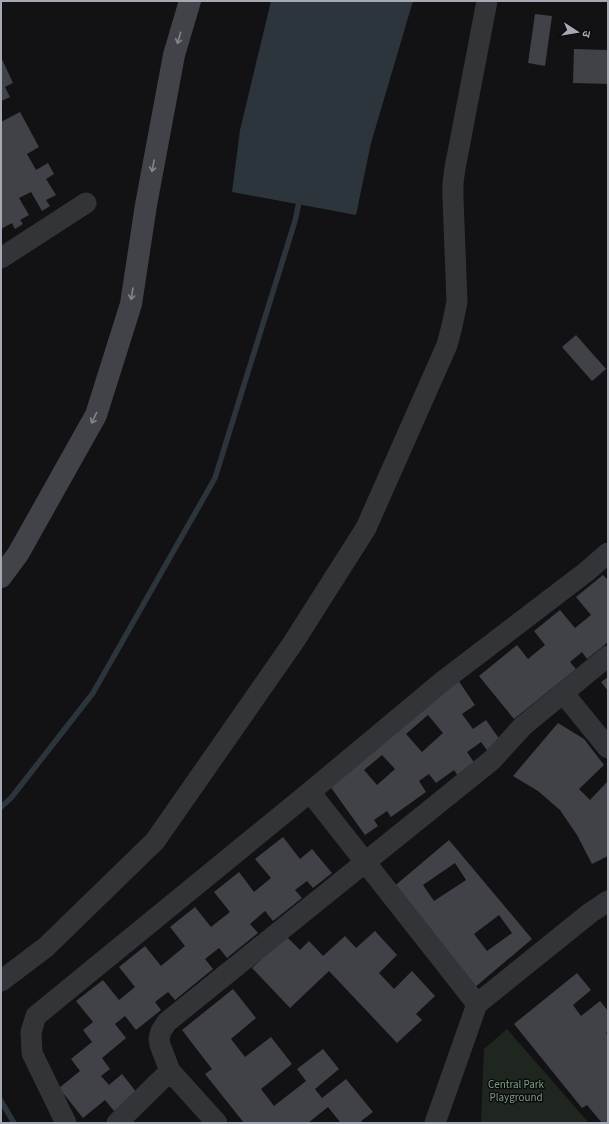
<svg xmlns="http://www.w3.org/2000/svg" width="609" height="1124" viewBox="0 0 609 1124" font-family="'Source Sans 3','Noto Sans Devanagari',sans-serif">
<rect width="100%" height="100%" fill="#121214"/>
<path fill="#1f2620" d="M 507,1029 L 589,1123 L 481,1123 L 484,1049 Z"/>
<path fill="#2c343c" d="M 271,1 L 413,1 L 371,143 L 356,215 L 232,192 L 240,130 Z"/>
<g fill="none" stroke-linecap="round" stroke-linejoin="round">
<path stroke="#2c343c" stroke-width="5.5" d="M 1,807 L 11,798 L 93,693 L 215,478 L 295,221 L 300,198
M 1,1101 L 14,1123"/>
</g>
<path fill="#414247" fill-rule="evenodd" d="M 535,14 L 552,16 L 545,66 L 528,63 Z
M 574,49 L 608,50 L 608,84 L 573,83 Z
M 1,57 L 13,83 L 5,87 L 10,97 L 1,101 Z
M 20,112 L 39,147 L 27,154 L 36,170 L 48,163 L 54,174 L 46,179 L 56,195 L 46,200 L 50,206 L 42,211 L 31,192 L 19,198 L 29,215 L 20,220 L 23,224 L 15,229 L 12,223 L 1,229 L 1,122 Z
M 576,335 L 606,369 L 592,381 L 562,347 Z
M 603,575 L 608,580 L 608,642 L 587,659 L 582,652 L 570,662 L 576,669 L 514,719 L 479,676 L 517,645 L 528,659 L 545,645 L 534,631 L 560,610 L 575,628 L 591,615 L 576,597 Z
M 608,677 L 608,691 L 601,682 Z
M 458,680 L 475,705 L 462,714 L 473,729 L 486,720 L 503,744 L 490,754 L 481,742 L 467,752 L 475,764 L 458,776 L 454,770 L 436,783 L 429,774 L 419,781 L 426,792 L 391,817 L 387,811 L 374,820 L 378,826 L 365,835 L 327,782 ZM 428,715 L 443,733 L 422,752 L 406,734 ZM 382,755 L 395,769 L 377,785 L 364,770 Z
M 558,723 L 584,739 L 604,765 L 579,789 L 590,800 L 608,781 L 608,856 L 592,864 L 577,835 L 560,810 L 538,791 L 513,776 Z
M 283,837 L 300,859 L 312,849 L 332,873 L 313,888 L 307,881 L 295,890 L 302,898 L 273,921 L 265,911 L 250,924 L 258,933 L 227,958 L 219,948 L 205,959 L 213,969 L 175,1000 L 168,992 L 155,1002 L 161,1010 L 136,1030 L 125,1016 L 115,1024 L 126,1038 L 102,1058 L 110,1069 L 101,1076 L 109,1085 L 122,1074 L 137,1093 L 114,1111 L 105,1100 L 83,1118 L 59,1088 L 80,1071 L 71,1059 L 92,1042 L 83,1030 L 93,1022 L 76,1001 L 103,980 L 119,1000 L 135,987 L 119,967 L 145,946 L 161,966 L 185,946 L 170,927 L 195,907 L 211,927 L 230,912 L 214,892 L 239,872 L 254,892 L 271,878 L 255,859 Z
M 449,840 L 532,939 L 474,988 L 391,889 ZM 455,863 L 466,880 L 434,901 L 423,885 ZM 499,915 L 512,933 L 487,951 L 474,934 Z
M 375,931 L 397,955 L 379,973 L 394,989 L 412,971 L 435,996 L 416,1014 L 422,1020 L 397,1043 L 329,971 L 290,1008 L 252,968 L 286,936 L 300,950 L 309,941 L 323,956 L 345,936 L 356,948 Z
M 577,973 L 591,990 L 573,1005 L 581,1016 L 600,1001 L 608,1011 L 608,1031 L 606,1033 L 608,1036 L 608,1123 L 602,1123 L 587,1105 L 582,1108 L 514,1024 Z
M 233,989 L 256,1018 L 231,1039 L 245,1057 L 271,1037 L 292,1064 L 261,1089 L 274,1106 L 306,1081 L 297,1069 L 323,1049 L 339,1069 L 315,1089 L 322,1098 L 346,1079 L 373,1112 L 361,1121 L 363,1123 L 338,1123 L 340,1122 L 328,1107 L 308,1123 L 244,1123 L 205,1074 L 212,1069 L 182,1030 Z"/>
<g fill="none" stroke-linecap="round" stroke-linejoin="round">
<path stroke="#333438" stroke-width="21" d="M 1,258 L 86,203
M 564,694 L 608,748
M 310,792 L 477,1004
M 1,981 L 46,947 L 155,841 L 293,643 L 366,528 L 447,345 L 452,326 L 457,302 L 453,198 L 453,183 L 455,168 L 487,1
M 66,1123 L 32,1053 L 31,1032 L 36,1016 L 310,792 L 443,681 L 586,572 L 608,553
M 117,1123 L 170,1071
M 217,1123 L 170,1071 L 160,1045 L 159,1039 L 161,1031 L 167,1022 L 492,760 L 523,726 L 608,656
M 435,1123 L 477,1004 L 590,913 L 608,901"/>
<path stroke="#414348" stroke-width="22" d="M 1,577 L 18,554 L 96,415 L 131,304 L 146,205 L 174,55 L 190,1"/>
</g>
<defs><path id="oneway-shaft" d="M-6 0H5M1.5-3L5.5 0L1.5 3" fill="none" stroke-width="1.6" stroke-linecap="round" stroke-linejoin="round"/></defs>
<g stroke="#81858e">
<use href="#oneway-shaft" transform="translate(179 38) rotate(106)"/>
<use href="#oneway-shaft" transform="translate(153 166) rotate(101)"/>
<use href="#oneway-shaft" transform="translate(132 294) rotate(99)"/>
<use href="#oneway-shaft" transform="translate(94 418) rotate(116)"/>
</g>
<g text-anchor="middle" stroke-width="3" stroke-linejoin="round" paint-order="stroke">
<g font-size="11" fill="#7c9e7f" stroke="#0d0d0f">
<text x="516" y="1088">Central Park<tspan x="516" dy="13">Playground</tspan></text>
</g>
</g>
<rect width="609" height="1124" fill="none" stroke="#a4a9b4" stroke-width="4"/>
<g transform="translate(577 32) rotate(102)" stroke="#0d0d0f" stroke-width="3" paint-order="stroke">
<path d="M0-3L7 15L0 10L-7 15Z" fill="#a4a9b4"/>
<text y="-6" font-size="11" font-weight="bold" text-anchor="middle" fill="#a4a9b4">उ</text>
</g>
</svg>
